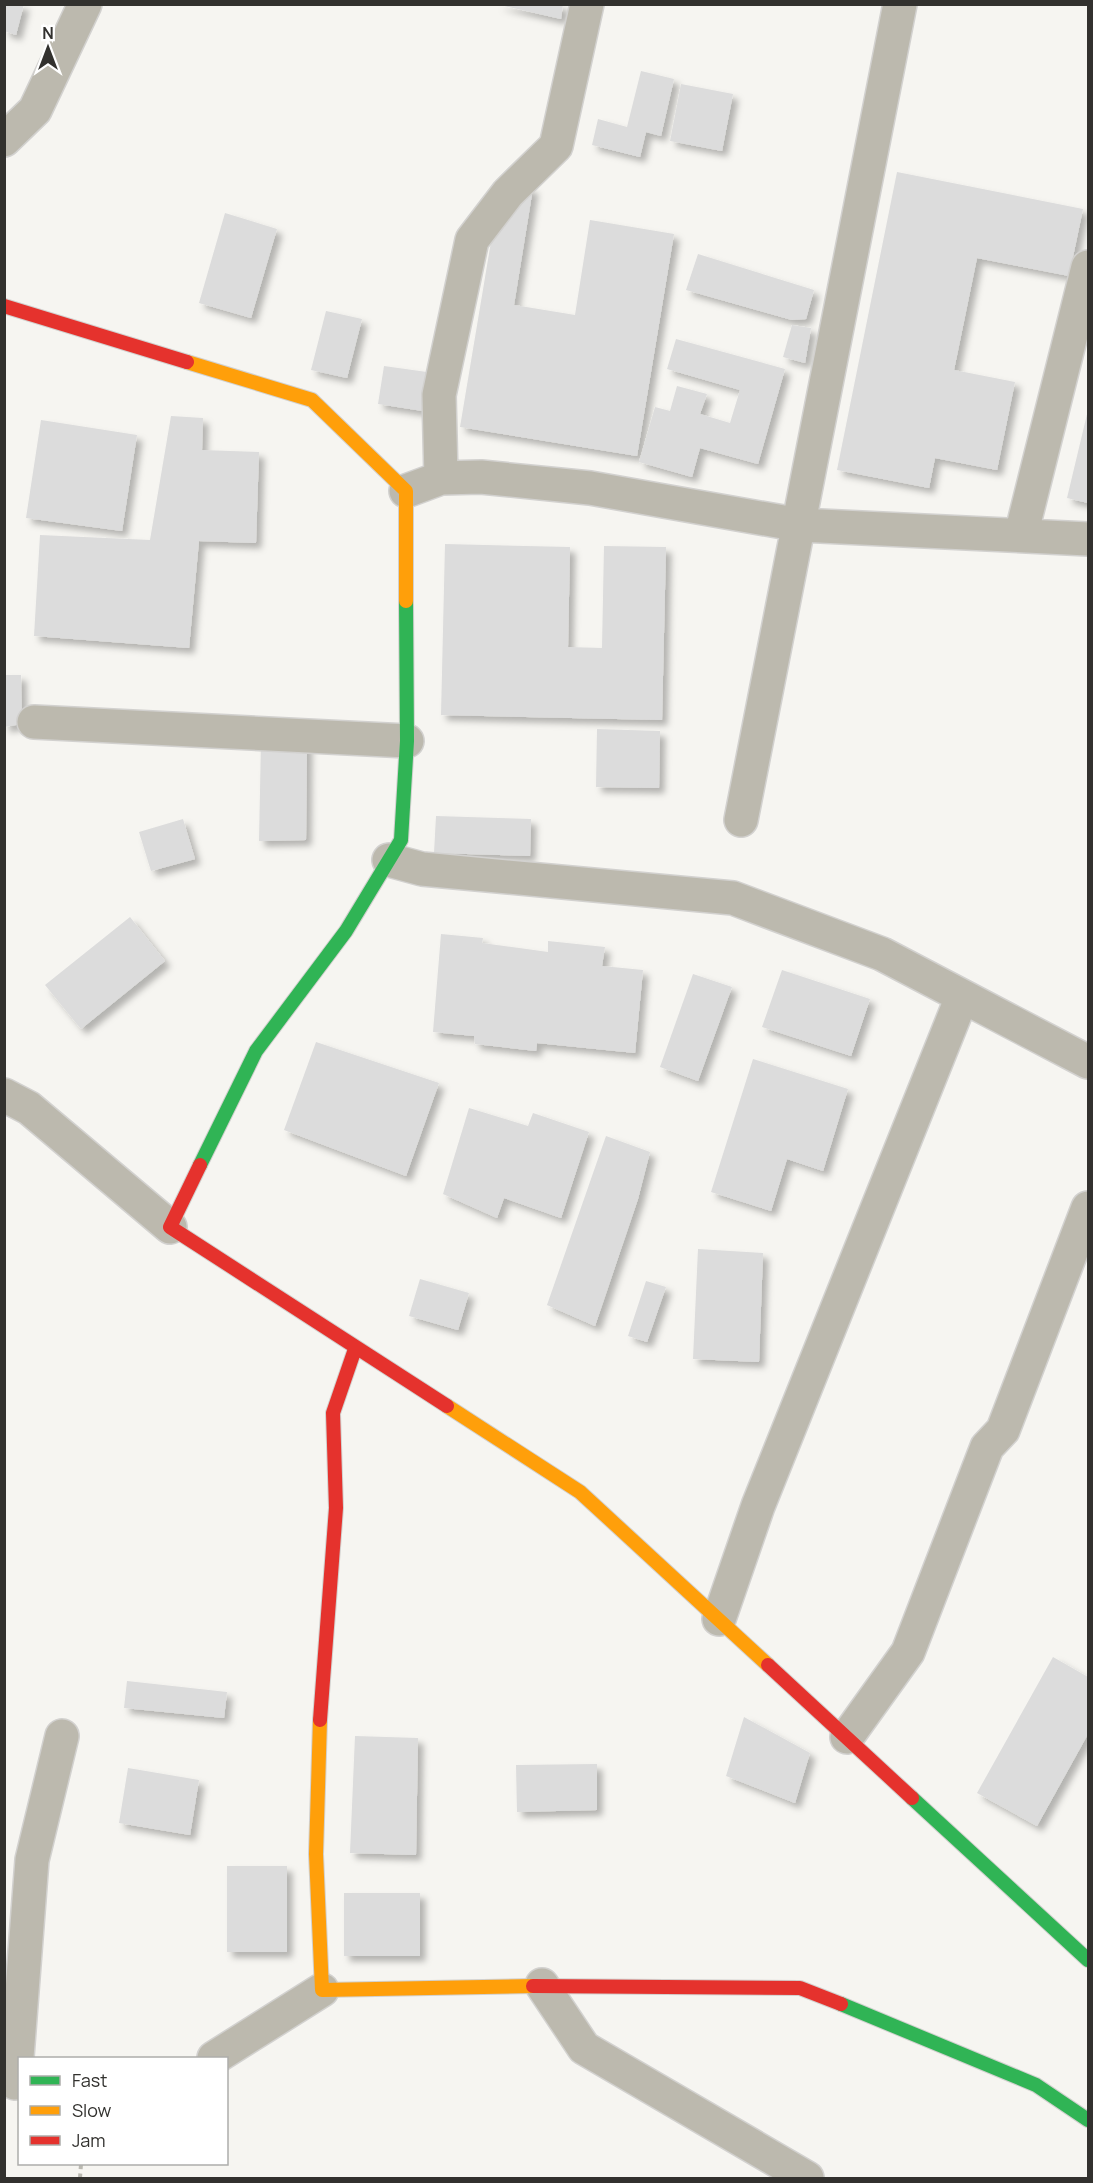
<svg xmlns="http://www.w3.org/2000/svg" width="1093" height="2183" viewBox="0 0 1093 2183" font-family="Manrope,sans-serif">
<defs>
<filter id="shadow"><feDropShadow dx="5.5" dy="5.5" stdDeviation="3" flood-color="#0004"/></filter>
</defs>
<rect width="100%" height="100%" fill="#f6f5f1"/>
<path fill="#dcdcdc" filter="url(#shadow)" d="M 4,4 L 24,4 L 16,35 L 4,31 Z
M 496,4 L 563,4 L 561,19 Z
M 641,71 L 674,79 L 661,136 L 646,132 L 640,157 L 592,145 L 598,119 L 627,127 Z
M 681,84 L 733,94 L 722,151 L 670,141 Z
M 897,172 L 1083,209 L 1069,276 L 977,258 L 954,370 L 1015,382 L 997,470 L 935,458 L 929,488 L 837,470 Z
M 501,182 L 533,188 L 514,305 L 575,315 L 590,220 L 674,234 L 637,456 L 460,427 Z
M 225,213 L 277,229 L 251,318 L 199,303 Z
M 698,254 L 814,290 L 806,319 L 792,320 L 686,290 Z
M 326,311 L 362,319 L 347,378 L 311,370 Z
M 792,325 L 811,328 L 805,363 L 783,357 Z
M 676,339 L 785,369 L 758,464 L 700,448 L 692,477 L 639,462 L 655,407 L 670,411 L 677,386 L 707,394 L 700,414 L 730,423 L 740,390 L 667,369 Z
M 384,366 L 448,375 L 442,414 L 378,404 Z
M 1088,410 L 1088,503 L 1067,498 Z
M 171,416 L 203,418 L 202,450 L 259,452 L 256,543 L 199,541 L 189,648 L 34,636 L 40,535 L 150,540 Z
M 41,420 L 137,435 L 122,531 L 26,518 Z
M 445,544 L 570,547 L 568,647 L 602,648 L 604,546 L 666,547 L 662,720 L 441,715 Z
M 4,675 L 21,675 L 22,724 L 4,727 Z
M 597,729 L 660,731 L 659,788 L 596,787 Z
M 261,741 L 307,741 L 306,840 L 259,841 Z
M 436,816 L 531,819 L 530,856 L 434,853 Z
M 183,819 L 195,859 L 151,871 L 139,832 Z
M 130,917 L 165,961 L 81,1029 L 45,985 Z
M 441,934 L 483,938 L 482,943 L 548,952 L 548,941 L 605,947 L 602,966 L 643,970 L 635,1053 L 537,1043 L 536,1051 L 475,1044 L 474,1036 L 433,1032 Z
M 782,970 L 870,999 L 851,1056 L 762,1027 Z
M 693,974 L 732,987 L 698,1081 L 660,1067 Z
M 316,1042 L 439,1083 L 406,1176 L 284,1130 Z
M 753,1059 L 848,1089 L 823,1171 L 787,1159 L 771,1211 L 711,1192 Z
M 469,1108 L 528,1126 L 533,1113 L 589,1132 L 561,1218 L 504,1198 L 497,1218 L 443,1194 Z
M 606,1136 L 650,1152 L 638,1199 L 595,1326 L 547,1305 Z
M 698,1249 L 763,1253 L 759,1362 L 693,1359 Z
M 420,1279 L 469,1293 L 458,1330 L 409,1316 Z
M 646,1281 L 666,1287 L 647,1342 L 628,1336 Z
M 1053,1657 L 1088,1677 L 1088,1734 L 1037,1826 L 977,1793 Z
M 127,1681 L 227,1692 L 224,1718 L 124,1708 Z
M 744,1717 L 810,1753 L 795,1803 L 726,1776 Z
M 355,1736 L 418,1738 L 416,1855 L 350,1853 Z
M 597,1764 L 597,1810 L 517,1812 L 516,1765 Z
M 128,1768 L 199,1780 L 190,1835 L 119,1823 Z
M 227,1866 L 287,1866 L 287,1952 L 227,1952 Z
M 344,1893 L 420,1893 L 420,1956 L 344,1956 Z"/>
<g fill="none" stroke-linecap="round" stroke-linejoin="round">
<defs>
<path id="street" d="M 4,140 L 35,110 L 85,4
M 441,478 L 439,395 L 472,240 L 508,193 L 556,146 L 587,4
M 406,491 L 441,478 L 481,477 L 590,488 L 800,525 L 1088,539
M 1021,535 L 1088,267
M 34,722 L 407,741
M 741,820 L 900,4
M 389,860 L 422,869 L 733,898 L 882,954 L 1088,1062
M 4,1095 L 29,1108 L 170,1227
M 719,1619 L 758,1506 L 962,997
M 847,1737 L 908,1652 L 987,1447 L 1003,1430 L 1088,1208
M 542,1985 L 584,2048 L 807,2178
M 214,2058 L 322,1990
M 15,2083 L 32,1860 L 62,1736"/>
<path id="fast" d="M 200,1165 L 256,1051 L 346,931 L 401,840 L 407,741 L 406,601
M 912,1798 L 1088,1960
M 841,2004 L 1036,2085 L 1088,2120"/>
<path id="slow" d="M 187,362 L 312,400 L 406,491 L 406,601
M 447,1406 L 580,1492 L 768,1665
M 320,1720 L 316,1854 L 322,1990 L 533,1986"/>
<path id="jam" d="M 4,306 L 187,362
M 200,1165 L 170,1227 L 447,1406
M 768,1665 L 912,1798
M 320,1720 L 336,1508 L 333,1413 L 355,1349
M 533,1986 L 800,1988 L 841,2004"/>
</defs>
<use href="#street" stroke="#d2d1cf" stroke-width="36"/>
<use href="#fast" stroke="#d2d1cf" stroke-width="16"/>
<use href="#slow" stroke="#d2d1cf" stroke-width="16"/>
<use href="#jam" stroke="#d2d1cf" stroke-width="16"/>
<path stroke="#bab9b1" stroke-width="4" stroke-dasharray="4.5 4.5" stroke-linecap="butt" d="M 80,2178 L 81,2164"/>
<use href="#street" stroke="#bcb9ae" stroke-width="33"/>
<use href="#fast" stroke="#30b455" stroke-width="14"/>
<use href="#slow" stroke="#ff9f0a" stroke-width="14"/>
<use href="#jam" stroke="#e5322d" stroke-width="14"/>
</g>
<rect width="1093" height="2183" fill="none" stroke="#32312e" stroke-width="12"/>
<rect x="18" y="2057" width="210" height="108" fill="#ffffff" stroke="#adadab" stroke-width="1.5"/>
<rect x="30" y="2076" width="30" height="9" fill="#30b455" stroke="#adadab" stroke-width="1.5"/>
<text x="72" y="2087" font-size="18" fill="#32312e">Fast</text>
<rect x="30" y="2106" width="30" height="9" fill="#ff9f0a" stroke="#adadab" stroke-width="1.5"/>
<text x="72" y="2117" font-size="18" fill="#32312e">Slow</text>
<rect x="30" y="2136" width="30" height="9" fill="#e5322d" stroke="#adadab" stroke-width="1.5"/>
<text x="72" y="2147" font-size="18" fill="#32312e">Jam</text>
<g transform="translate(48 48)" stroke="#ffffff" stroke-width="4.5" paint-order="stroke">
<path d="M0-4.5L10 22L0 15L-10 22Z" fill="#32312e"/>
<text y="-9" font-size="16" font-weight="bold" text-anchor="middle" fill="#32312e">N</text>
</g>
</svg>
